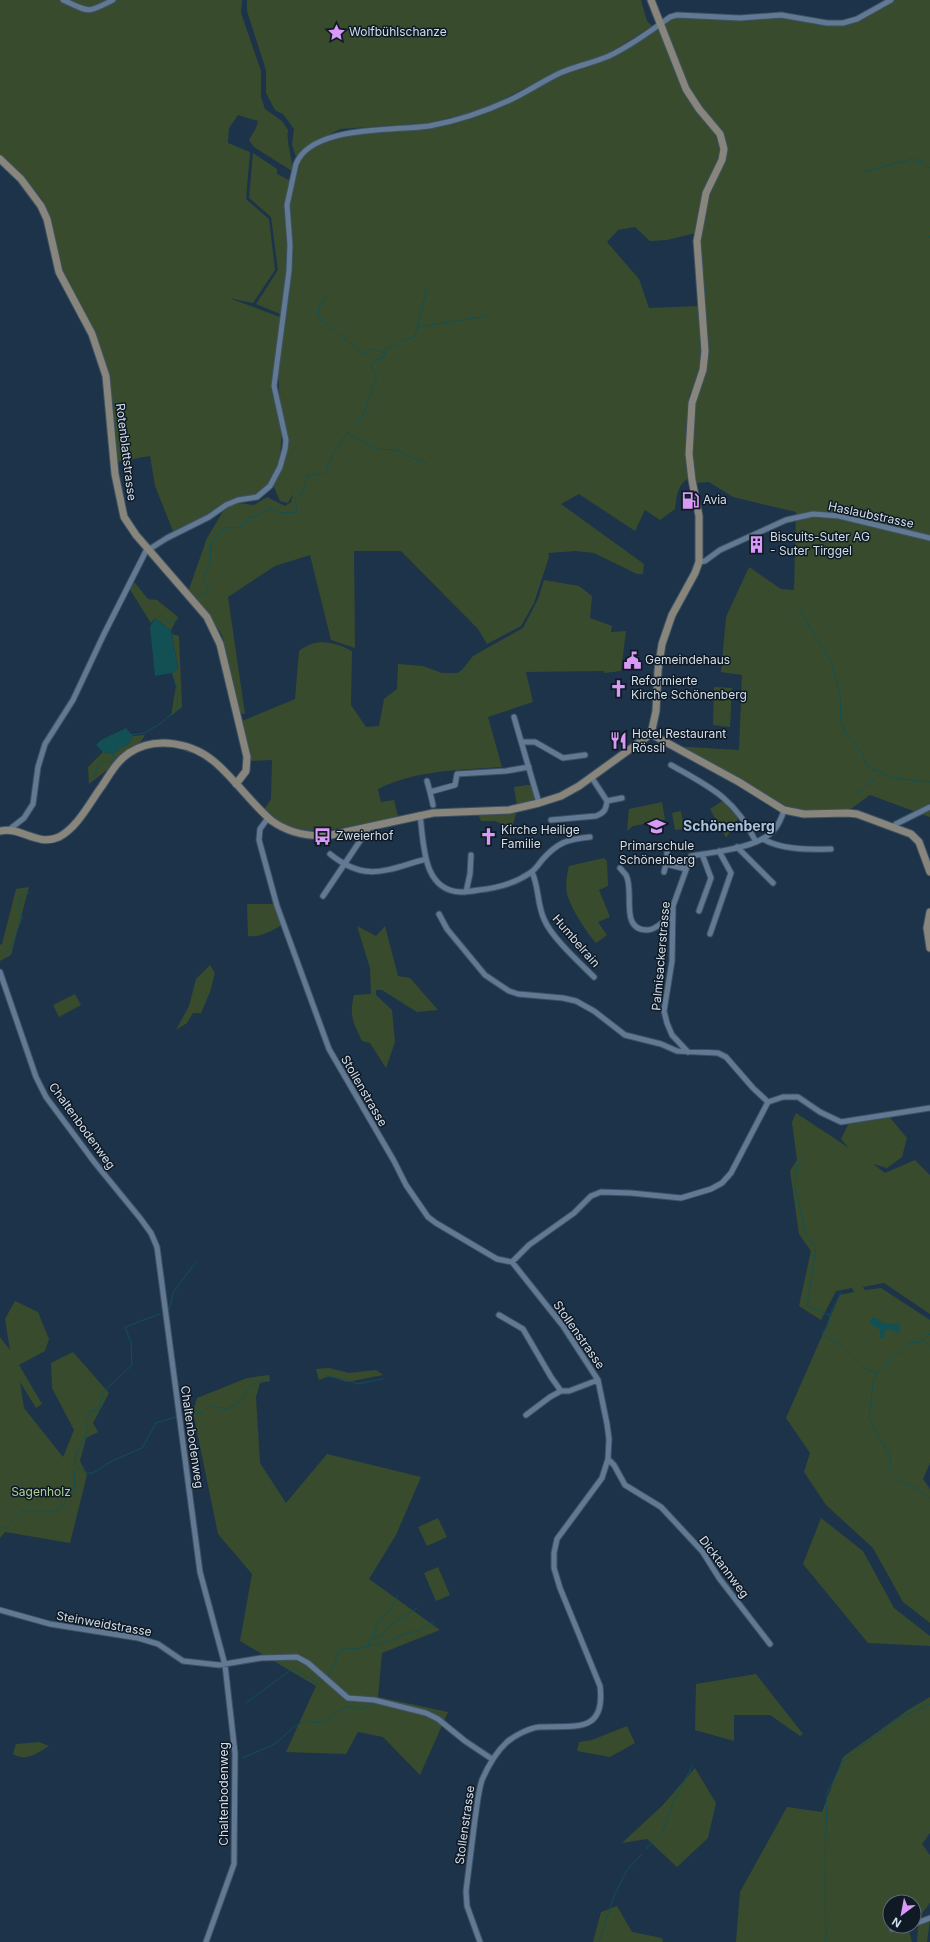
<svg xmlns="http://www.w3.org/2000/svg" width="930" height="1942" viewBox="0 0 930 1942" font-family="Inter,sans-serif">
<rect width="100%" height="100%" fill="#1d3349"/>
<path fill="#384c2d" d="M 0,0 L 242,0 L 241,13 L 261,71 L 261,97 L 265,109 L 282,121 L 288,130 C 286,145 293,157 292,171 L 254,147 L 249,140 L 256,128 L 258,121 L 238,115 L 229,128 L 228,143 L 250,152 L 246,199 L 269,219 L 275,270 L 253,303 L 229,298 L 280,317 L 271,389 L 282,430 L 280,460 L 268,484 L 256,495 L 237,498 L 224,503 L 208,515 L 173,531 L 155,486 L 150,456 L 116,462 L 109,374 L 96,336 L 63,272 L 42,199 L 12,165 L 0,155 Z
M 247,0 L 641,0 L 647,21 L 652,26 L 608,54 L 559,71 L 484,109 L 428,123 L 340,129 L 305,147 L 296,157 L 292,145 L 294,129 L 283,114 L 275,110 L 266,93 L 266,70 L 247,11 Z
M 891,0 L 930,0 L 930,817 L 870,795 L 848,811 L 784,810 L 671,746 L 739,750 L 742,675 L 721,672 L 726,617 L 749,567 L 781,589 L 794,590 L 796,512 L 733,497 L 709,482 L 695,483 L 692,456 L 695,402 L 704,373 L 700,236 L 710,189 L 727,148 L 725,137 L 697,101 L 684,80 L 663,25 L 677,15 L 702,17 L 781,15 L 827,23 L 857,19 Z
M 660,27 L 689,101 L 715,130 L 721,147 L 719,162 L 696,233 L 667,240 L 650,241 L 635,227 L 618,230 L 607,242 L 639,279 L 649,308 L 698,306 L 702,341 L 700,370 L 689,396 L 686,440 L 689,478 C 677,485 677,496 675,509 L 660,520 L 645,510 L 635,531 L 579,494 L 561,504 L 644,564 L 643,574 L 637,574 L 594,553 L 576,551 L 548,553 L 549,557 L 534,603 L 521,626 L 487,644 L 478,629 L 401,551 L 354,551 L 355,648 L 331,640 L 310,555 L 275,566 L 228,597 L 245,714 L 239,713 L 222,635 L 201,606 L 188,592 L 207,538 L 225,508 L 238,503 L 254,505 L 267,497 L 285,506 L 291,502 L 293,494 L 288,503 L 280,501 L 273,485 L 285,460 L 288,434 L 280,409 L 278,367 L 285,316 L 256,304 L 278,270 L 271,217 L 249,198 L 253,153 L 277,169 L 277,174 L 295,183 L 301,158 L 307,151 L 323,143 L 345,133 L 447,124 L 564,74 L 612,58 Z
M 544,580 L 579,586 L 592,596 L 590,618 L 612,626 L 611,632 L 626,631 L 621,671 L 604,673 L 604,671 L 526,672 L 533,702 L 488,717 L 502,767 C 461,770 415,770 378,789 L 381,802 L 394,800 L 398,816 C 382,822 372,822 356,825 C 322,832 292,836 264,810 L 271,799 L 272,760 L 249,761 L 242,721 L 295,699 L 299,651 C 316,637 335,642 352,651 L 351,705 L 366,727 L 379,726 L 384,699 L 397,689 L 398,664 L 423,666 L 442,673 L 457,673 L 462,670 L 473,656 L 523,628 L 538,599 Z
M 135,583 L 148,599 L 157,600 L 178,617 L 171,630 L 155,618 L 151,623 L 129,588 L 132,584 Z
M 172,634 L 179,636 L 182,707 L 171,716 L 176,686 L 172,673 L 178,669 Z
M 714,687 L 732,688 L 730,727 L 713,725 Z
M 145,735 L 138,746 L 89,784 L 88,767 L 103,752 L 112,754 L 128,744 L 133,736 Z
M 526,785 L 531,785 L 535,796 L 533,801 L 517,806 L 514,787 Z
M 724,800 L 739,817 L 726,838 L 710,809 Z
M 662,802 L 665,820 L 633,826 L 627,831 L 629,809 Z
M 514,811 L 516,813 L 513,825 L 507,826 L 495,821 L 481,821 L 478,814 Z
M 681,811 L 684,829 L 675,830 L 672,813 Z
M 604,858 L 607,861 L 608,886 L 599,890 L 610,917 L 598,922 L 607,935 L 596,943 C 586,932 571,908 567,894 C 565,884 567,875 569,866 Z
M 29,887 L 11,955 L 0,961 L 0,945 L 2,944 L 16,889 Z
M 247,904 L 277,904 L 283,924 C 274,930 260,938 248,936 Z
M 357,926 L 376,936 L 385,926 L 398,976 L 410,978 L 438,1010 L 417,1012 L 382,990 L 376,990 L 376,995 L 392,1010 L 395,1042 L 386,1068 L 370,1043 L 362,1041 C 353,1022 349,1016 354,995 L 371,994 L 370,968 Z
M 210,965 L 215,973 L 210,992 L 201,1013 L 193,1013 L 187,1023 L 176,1030 L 189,1006 L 196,979 Z
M 75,994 L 81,1005 L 59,1017 L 53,1005 Z
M 796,1113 L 849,1148 L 841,1139 L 850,1121 L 887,1114 L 907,1138 L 902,1157 L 887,1168 L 873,1164 L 885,1173 L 915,1160 L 930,1175 L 930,1314 L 884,1283 L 863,1287 L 865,1290 L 881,1288 L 930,1320 L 930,1463 L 923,1479 L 930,1489 L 930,1623 L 903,1602 L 873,1548 L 826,1505 L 804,1472 L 810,1453 L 786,1418 L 840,1295 L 854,1292 L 852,1288 L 836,1291 L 821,1320 L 799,1306 L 811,1251 L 799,1234 L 790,1171 L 797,1160 L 792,1122 Z
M 15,1301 L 38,1312 L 49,1339 L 45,1351 L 19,1365 L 42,1404 L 36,1408 L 20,1382 L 24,1408 L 63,1457 L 74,1430 L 52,1388 L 51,1363 L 73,1352 L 109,1393 L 93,1423 L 98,1432 L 86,1438 L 80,1461 L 87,1475 L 70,1543 L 5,1532 L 0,1538 L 0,1337 L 10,1350 L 5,1319 Z
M 329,1368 L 349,1373 L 376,1370 L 383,1375 L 347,1382 L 329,1376 L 319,1380 L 316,1369 Z
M 269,1375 L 270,1381 L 260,1383 L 256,1397 L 260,1463 L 286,1503 L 327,1454 L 421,1477 L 396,1535 L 369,1579 L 440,1630 L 382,1653 L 378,1697 L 448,1712 L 420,1775 L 383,1737 L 358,1732 L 346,1754 L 286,1752 L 316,1686 L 240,1641 L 252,1574 L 218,1534 L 193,1412 L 197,1398 L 247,1378 Z
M 438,1518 L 447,1537 L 427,1546 L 418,1527 Z
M 821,1518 L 863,1551 L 894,1608 L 930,1636 L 930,1646 L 868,1643 L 803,1564 Z
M 438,1567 L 450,1595 L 436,1601 L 424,1573 Z
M 756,1674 L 803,1734 L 800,1736 L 770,1715 L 734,1715 L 734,1741 L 695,1730 L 696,1684 Z
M 930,1697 L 930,1833 L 922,1844 L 930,1855 L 930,1903 L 914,1924 L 914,1902 L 890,1902 L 890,1926 L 913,1926 L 909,1930 L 912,1942 L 736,1942 L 740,1892 L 787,1807 L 822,1812 L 843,1757 L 908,1710 Z
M 627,1726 L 635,1743 L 610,1757 L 577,1751 L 579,1742 L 592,1740 Z
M 39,1742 L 49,1746 C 36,1754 26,1762 13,1754 L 16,1744 Z
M 695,1768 L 716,1803 L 708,1838 L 677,1867 L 647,1839 L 622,1843 L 663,1805 Z
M 617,1906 L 632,1932 L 662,1938 L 663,1942 L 593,1942 L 601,1912 Z
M 930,1920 L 927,1942 L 917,1942 L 918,1926 Z"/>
<path fill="#125054" d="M 155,618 L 171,630 L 178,669 L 172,673 L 155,676 L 150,627 Z
M 126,728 L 133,736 L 128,744 L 112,754 L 103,752 L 96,745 L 101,740 Z
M 873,1318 L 876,1318 L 885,1324 L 900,1323 L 900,1330 L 897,1333 L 891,1330 L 885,1330 L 884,1338 L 880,1338 L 880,1330 L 870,1323 L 870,1319 Z"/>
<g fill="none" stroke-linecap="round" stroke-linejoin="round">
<path stroke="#125054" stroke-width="1" d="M 864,172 L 911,159 L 921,161 L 930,168
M 929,237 L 930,236
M 327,294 L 319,307 L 318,317 L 364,354 L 371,349 L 385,353
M 419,327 L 487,316
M 347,433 L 376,449 L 396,450 L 427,464
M 199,597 L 209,589 L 203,577 L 210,563 L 211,542 L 225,528 L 240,527 L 250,517 L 256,516 L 270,508 L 279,513 L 297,512 L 295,498 L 303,493 L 307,476 L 325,473 L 334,452 L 347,433 L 362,417 L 377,376 L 371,367 L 376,359 L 383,358 L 386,349 L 415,336 L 427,288
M 798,607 L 831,662 L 840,693 L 841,720 L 845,733 L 862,753 L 866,764 L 871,769 L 880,771 L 893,778 L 930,782
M 160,622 L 164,618 L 170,623 L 178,619
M 131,735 L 145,733 L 161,723 L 177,709 L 178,692 L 172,672
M 93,778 L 98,765 L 105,761 L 111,762 L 115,758 L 112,754
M 855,795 L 882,773
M 3,955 L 11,948 L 14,938 L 22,918 C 19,910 17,904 21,896 L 30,893
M 801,1162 L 797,1166 L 795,1186 L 806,1235 L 816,1247 L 807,1306 L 830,1315 L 827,1329 L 822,1332 L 824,1335 L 841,1346 L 863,1368 L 877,1373
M 169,1310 L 174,1291 L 196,1262
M 160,1314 L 125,1327 L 131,1343 L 132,1365 L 103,1392 L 99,1410 L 90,1411 L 85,1421 L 88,1431 L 76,1454 L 75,1466 L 88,1473 L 93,1473 L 112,1461 L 142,1448 L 156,1423 L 176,1417
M 830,1315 L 841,1293
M 924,1341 L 930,1346
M 323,1375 L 348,1380 L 357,1384 L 383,1379
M 182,1415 L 186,1416 L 195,1412 L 203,1413 L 210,1406 L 227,1409 L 239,1402 L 250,1386 L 267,1378
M 892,1470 L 889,1464 L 891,1458 L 869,1419 L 873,1384 L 877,1373 L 910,1343 L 921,1342 L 930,1334
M 892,1476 L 907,1485 L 910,1484 L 930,1498
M 0,1528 L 6,1528 L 22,1511 L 56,1511 L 65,1505 L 66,1496 L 74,1493 L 75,1490 L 74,1470
M 373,1637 L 379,1619 L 390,1611 L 397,1596
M 368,1646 C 387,1645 401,1632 419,1631 L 425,1626 L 434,1622
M 328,1676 L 336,1662 L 336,1656 L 340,1650 L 347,1648 L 357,1649 L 368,1646 L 369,1640 L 382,1635 L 390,1625 L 417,1608
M 246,1703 L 293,1668 L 319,1685 L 322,1682
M 856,1750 L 898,1719 L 930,1704
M 242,1758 L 275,1744 L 295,1726 L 306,1721 L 322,1723 L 338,1711 L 349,1706 L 361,1710 L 371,1705
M 646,1849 L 663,1831 L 673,1802 L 693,1765
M 825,1868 L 827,1793 L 843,1762 L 853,1753
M 825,1872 L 826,1942
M 599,1942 L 614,1896 L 627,1870 L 642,1854"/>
<defs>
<path id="street" d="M 63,0 C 90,12 86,14 113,0
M 148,550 L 167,538 L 209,517 L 226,505 L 238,500 L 257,497 L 270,486 L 280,467 L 285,449 L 286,440 L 274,386 L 289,271 L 290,245 L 287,205 L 296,164 C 311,125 394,131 429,126 C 457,121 484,112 510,100 C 527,92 543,81 560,73 C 576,66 593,63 609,56 C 630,46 651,31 670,17 L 677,15 L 740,18 L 781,15 L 827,23 L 843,23 L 857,19 L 891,0
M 699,562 L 705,561 L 720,550 L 786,520 L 813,514 L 839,516 L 930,538
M 514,717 L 539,803
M 522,742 L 535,742 L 563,758 L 585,755
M 671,765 C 710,787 735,798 756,842
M 427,781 L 430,792 L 455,785 L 457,774 L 506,771 L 529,767
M 430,792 L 433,805
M 607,801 L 622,798
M 420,815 C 424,843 422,891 461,892 C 467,892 473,891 479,890 C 498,888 514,884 530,873 C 535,870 539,864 542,860 C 557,843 567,839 590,837
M 268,818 L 260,829 L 259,840 L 277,906 L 329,1049 L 394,1161 L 406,1185 L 428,1217 L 436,1223 L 497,1259 L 512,1262 L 563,1326 L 598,1380 L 607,1424 L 609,1439 L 608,1459 L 602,1478 L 557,1539 L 554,1553 L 554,1568 L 560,1588 L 600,1686 C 606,1735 573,1725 539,1727 C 529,1728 514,1736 507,1742 C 495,1753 488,1766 482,1780 C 478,1792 477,1807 475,1819 C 472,1843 469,1867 466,1891 L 467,1906 L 480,1942
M 551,820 L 596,816 C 604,813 606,810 607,801 L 592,778
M 894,827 L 896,824 L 930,807
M 10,829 L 24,818 L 33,804 L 38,767 L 45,744 L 73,700 L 104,634 L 147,549
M 763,839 C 781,850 810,850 831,849
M 737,847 L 773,883
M 330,854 C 366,883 386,870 426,859
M 666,864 L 667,853
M 620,868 C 622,870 624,873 626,875 C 635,891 619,930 647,930 C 658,930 662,919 672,918
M 532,872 C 539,887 537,904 544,919 C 551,937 580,963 594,977
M 664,872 L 666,864 L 686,869
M 466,892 L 470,874 L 471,855
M 323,896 L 370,826
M 699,911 L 711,878 L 702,854
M 439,914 L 447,929 L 485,975 L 509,991 L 518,994 L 563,998 L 576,1001 L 594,1011 L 625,1035 L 661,1044 L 677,1051 L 718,1053 L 726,1057 L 753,1088 L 768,1102 L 731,1173 L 722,1183 L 711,1189 L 681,1198 L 631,1193 L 601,1192 L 591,1196 L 574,1213 L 529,1245 L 512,1262
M 710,934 L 731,873 L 719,851
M 0,972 L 36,1077 L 46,1097 L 95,1163 L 140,1218 L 151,1233 L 157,1247 L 200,1572 L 225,1665 L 235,1753 L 234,1864 L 206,1942
M 688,1052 L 672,1035 L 667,1023 L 664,1011 L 672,961 L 673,906 L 691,856 C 714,852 759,848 774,830 C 779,824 782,817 784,810
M 768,1102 L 783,1097 L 798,1097 L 820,1112 L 841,1122 L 930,1108
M 499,1315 L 523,1329 L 551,1377 L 561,1391
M 526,1415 L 550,1397 L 561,1391 L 569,1391 L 598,1380
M 608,1459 L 614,1465 L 625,1485 L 661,1507 L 702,1551 L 719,1578 L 770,1644
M 0,1610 L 50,1624 L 138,1638 L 158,1644 L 183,1661 L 219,1665 L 261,1658 L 297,1657 L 308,1663 L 348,1698 L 374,1700 L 426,1713 L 438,1719 L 465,1741 L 492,1759
M 914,1924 L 930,1918
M 892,1929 L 908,1926"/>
<path id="secondary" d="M 0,159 L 21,179 L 41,206 L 47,219 L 59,272 L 92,334 L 106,376 L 115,474 L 124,517 L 136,535 L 207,617 L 220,644 L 247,757 L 246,771 L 236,784
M 651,734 L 656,711 L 658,670 L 662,644 L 672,615 L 695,573 L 699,562 L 699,516 L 692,480 L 689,454 L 692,403 L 703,370 L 705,351 L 697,241 L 706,193 L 722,160 L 724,149 L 720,134 L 699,109 L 686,89 L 651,0
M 651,734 L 739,782 L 784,810 L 804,814 L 847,813 L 857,814 L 911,834 L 919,842 L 930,872
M 0,831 C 21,826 37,847 59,837 C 78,827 90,802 102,786 C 110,774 117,761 129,753 C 156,735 194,743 217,764 C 236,781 252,804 272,821 C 289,833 310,837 331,835 L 433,813 L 509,810 L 539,803 L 561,796 L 579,786 L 651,734
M 930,912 L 927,928 L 930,948"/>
</defs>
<use href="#street" stroke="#3e5163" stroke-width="7"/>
<use href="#secondary" stroke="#3e5163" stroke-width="9"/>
<use href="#street" stroke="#617993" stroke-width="5"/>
<use href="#secondary" stroke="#88857c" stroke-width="7"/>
</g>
<defs>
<symbol id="sight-bare" viewBox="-9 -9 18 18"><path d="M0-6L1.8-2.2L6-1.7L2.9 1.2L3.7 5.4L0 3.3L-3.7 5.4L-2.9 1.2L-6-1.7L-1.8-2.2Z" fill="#d99af7" stroke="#101a24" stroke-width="2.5" paint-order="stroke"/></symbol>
<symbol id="fuel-bare" viewBox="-9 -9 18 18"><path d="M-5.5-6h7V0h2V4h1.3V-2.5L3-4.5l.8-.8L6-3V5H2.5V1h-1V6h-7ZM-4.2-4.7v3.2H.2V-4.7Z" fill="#d99af7" stroke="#101a24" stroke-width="2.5" paint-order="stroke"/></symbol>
<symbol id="building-bare" viewBox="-9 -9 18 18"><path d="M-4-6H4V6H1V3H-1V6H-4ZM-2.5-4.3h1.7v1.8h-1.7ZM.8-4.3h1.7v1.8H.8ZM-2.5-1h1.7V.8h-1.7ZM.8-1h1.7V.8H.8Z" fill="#d99af7" stroke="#101a24" stroke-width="2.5" paint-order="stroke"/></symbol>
<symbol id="civic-bare" viewBox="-9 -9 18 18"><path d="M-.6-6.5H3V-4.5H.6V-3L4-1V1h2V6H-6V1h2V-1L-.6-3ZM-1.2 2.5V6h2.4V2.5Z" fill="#d99af7" stroke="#101a24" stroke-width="2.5" paint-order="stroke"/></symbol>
<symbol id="church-bare" viewBox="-9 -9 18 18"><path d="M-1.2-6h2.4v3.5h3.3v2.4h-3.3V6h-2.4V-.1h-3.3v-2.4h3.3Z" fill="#d99af7" stroke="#101a24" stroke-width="2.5" paint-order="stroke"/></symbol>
<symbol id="restaurant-bare" viewBox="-9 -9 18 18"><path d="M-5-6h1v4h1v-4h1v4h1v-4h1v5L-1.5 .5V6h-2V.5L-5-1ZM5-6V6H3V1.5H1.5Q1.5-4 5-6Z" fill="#d99af7" stroke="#101a24" stroke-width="2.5" paint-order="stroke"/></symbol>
<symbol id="school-bare" viewBox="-9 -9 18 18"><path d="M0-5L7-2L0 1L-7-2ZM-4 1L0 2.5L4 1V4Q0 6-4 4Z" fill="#d99af7" stroke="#101a24" stroke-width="2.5" paint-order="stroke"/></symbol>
<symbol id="bus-bare" viewBox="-9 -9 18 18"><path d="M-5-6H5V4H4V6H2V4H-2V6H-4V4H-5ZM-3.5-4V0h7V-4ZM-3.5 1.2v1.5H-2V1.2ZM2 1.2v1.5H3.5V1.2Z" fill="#d99af7" stroke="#101a24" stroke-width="2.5" paint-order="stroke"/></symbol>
</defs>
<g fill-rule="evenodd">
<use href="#sight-bare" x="324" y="20" width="25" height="25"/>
<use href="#fuel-bare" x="678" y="488" width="25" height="25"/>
<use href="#building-bare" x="744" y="532" width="25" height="25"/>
<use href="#civic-bare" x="620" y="648" width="25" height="25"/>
<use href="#church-bare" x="606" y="676" width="25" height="25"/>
<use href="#restaurant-bare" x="606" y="728" width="25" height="25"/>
<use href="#school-bare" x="644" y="814" width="25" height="25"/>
<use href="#bus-bare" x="310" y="824" width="25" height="25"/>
<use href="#church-bare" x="476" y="824" width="25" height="25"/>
</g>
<g text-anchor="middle" stroke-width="3" stroke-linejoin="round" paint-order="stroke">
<g font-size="12" fill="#d1deed" stroke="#101a24" text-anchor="start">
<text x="349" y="36">Wolfbühlschanze</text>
<text x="703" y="504">Avia</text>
<text x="770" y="541">Biscuits-Suter AG<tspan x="770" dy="14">- Suter Tirggel</tspan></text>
<text x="645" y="664">Gemeindehaus</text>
<text x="631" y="685">Reformierte<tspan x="631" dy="14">Kirche Schönenberg</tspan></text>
<text x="632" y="738">Hotel Restaurant<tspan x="632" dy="14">Rössli</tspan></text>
<text x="501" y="834">Kirche Heilige<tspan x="501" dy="14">Familie</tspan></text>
<text x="336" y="840">Zweierhof</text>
<text x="657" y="850" text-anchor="middle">Primarschule<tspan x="657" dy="14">Schönenberg</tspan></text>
</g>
<g font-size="12" fill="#d1deed" stroke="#101a24">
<text transform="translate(126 452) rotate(83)" y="4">Rotenblattstrasse</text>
<text transform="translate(871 515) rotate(12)" y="4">Haslaubstrasse</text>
<text transform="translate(576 941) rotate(49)" y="4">Humbelrain</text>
<text transform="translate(661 956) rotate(-85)" y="4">Palmisackerstrasse</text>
<text transform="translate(364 1091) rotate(60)" y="4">Stollenstrasse</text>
<text transform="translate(82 1126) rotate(54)" y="4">Chaltenbodenweg</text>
<text transform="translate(579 1335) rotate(55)" y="4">Stollenstrasse</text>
<text transform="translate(192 1437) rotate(82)" y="4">Chaltenbodenweg</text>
<text transform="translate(724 1567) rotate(53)" y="4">Dicktannweg</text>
<text transform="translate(104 1624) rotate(10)" y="4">Steinweidstrasse</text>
<text transform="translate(224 1794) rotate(-90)" y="4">Chaltenbodenweg</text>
<text transform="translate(465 1825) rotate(-82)" y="4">Stollenstrasse</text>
</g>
<g font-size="12" fill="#add398" stroke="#101a24">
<text x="41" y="1496">Sagenholz</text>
</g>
<g font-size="14" font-weight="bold" fill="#a8c3df" stroke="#101a24">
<text x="729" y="831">Schönenberg</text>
</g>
</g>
<g transform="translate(902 1914) rotate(212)"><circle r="19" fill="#101a24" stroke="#5d6874"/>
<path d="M0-3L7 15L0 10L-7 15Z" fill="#d99af7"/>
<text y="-6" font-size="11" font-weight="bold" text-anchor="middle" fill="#d1deed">N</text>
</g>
</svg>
